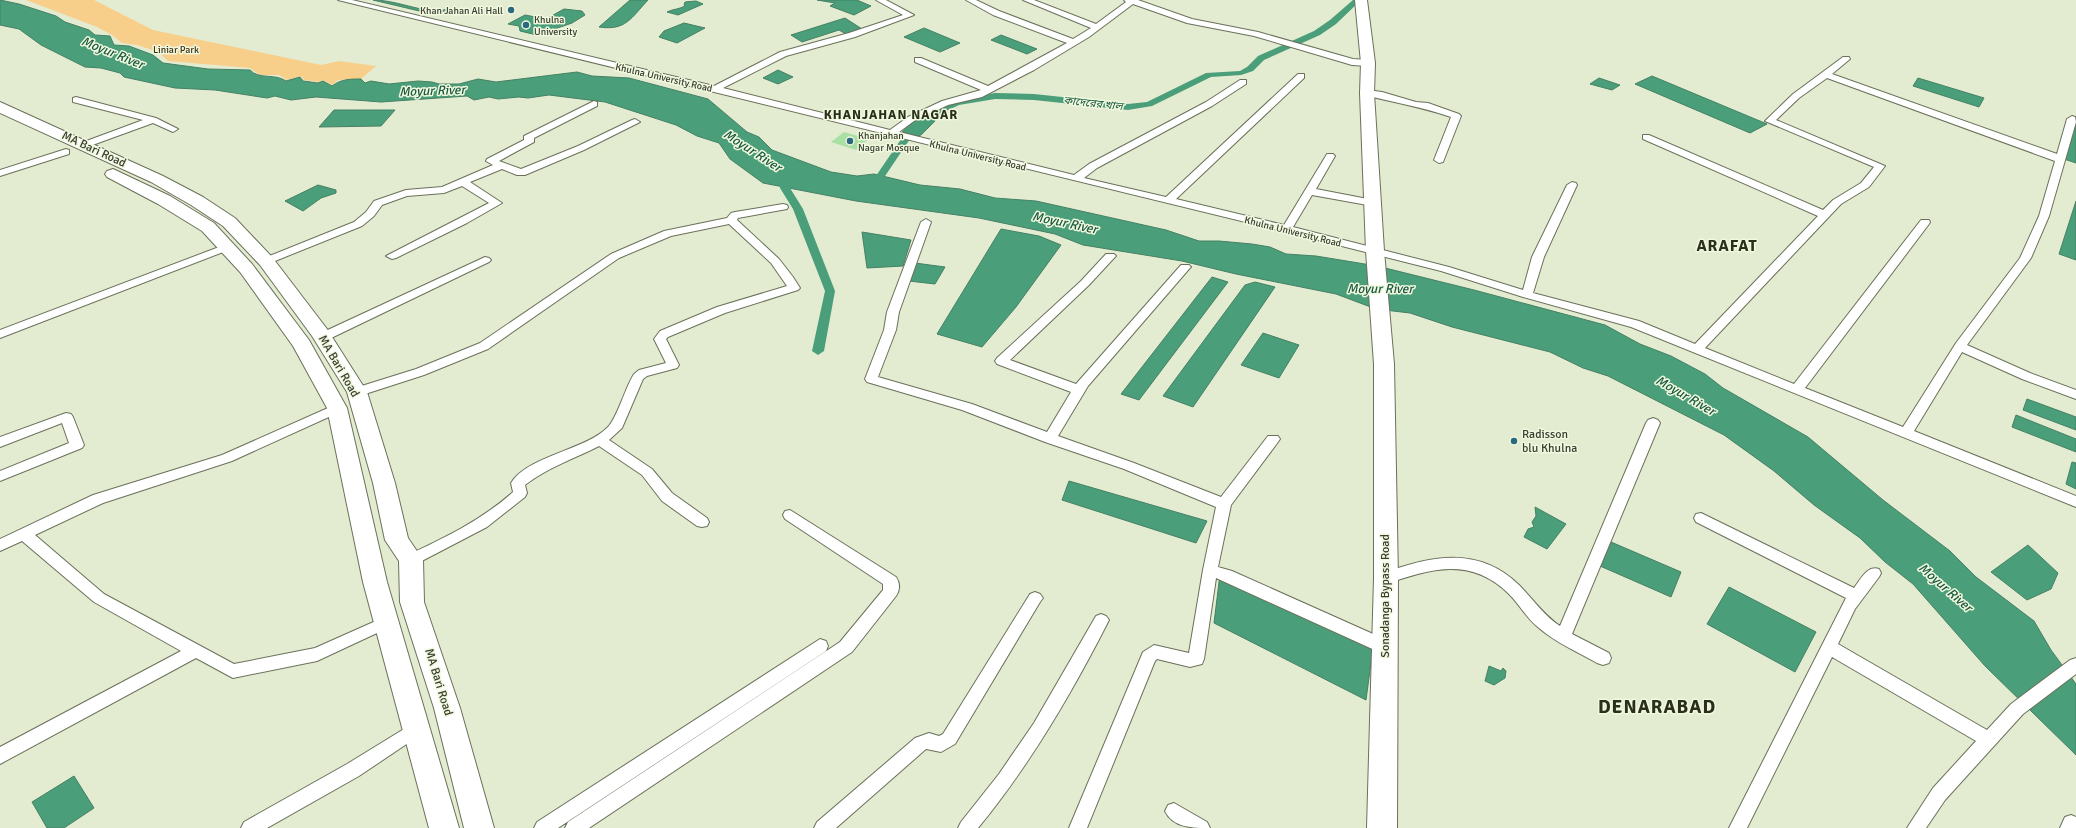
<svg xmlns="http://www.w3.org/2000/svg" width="2076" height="828" viewBox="0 0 2076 828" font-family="Signika,'Noto Sans Bengali',sans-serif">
<rect width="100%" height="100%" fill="#e3ebd1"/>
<path fill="#f8cf8a" d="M 26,0 L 94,0 L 153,30 L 321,65 L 339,61 L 376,66 L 361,79 L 338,80 L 332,85 L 323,80 L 319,82 L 304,80 L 301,76 L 287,80 L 279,75 L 260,75 L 250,68 L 168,61 L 158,52 L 137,45 L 122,43 L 112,35 L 97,27 Z"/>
<path fill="#4a9e7a" stroke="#458164" d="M 0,0 L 19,4 L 56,16 L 65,22 L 89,30 L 95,35 L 110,36 L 114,45 L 129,46 L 153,55 L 163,63 L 208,69 L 250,70 C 259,80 275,73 286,81 L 300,77 L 303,81 L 318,83 L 323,81 L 332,86 C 341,79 350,79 361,79 L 365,83 L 371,81 L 389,84 L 418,81 L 432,82 L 439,84 L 459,84 L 478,79 L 496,82 L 577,72 L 592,76 L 629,78 L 708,99 L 747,132 L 759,137 L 772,150 L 831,172 L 857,176 L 874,174 L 920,185 L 960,189 L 995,198 L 1036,201 L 1166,230 L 1199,241 L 1219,241 L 1252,244 L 1270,247 L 1286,254 L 1316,256 L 1377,266 L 1474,290 L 1605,325 L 1640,344 L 1671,356 L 1705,374 L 1723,388 L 1808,437 L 1883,500 L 1950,551 L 1976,577 L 2034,621 L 2051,650 L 2076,684 L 2076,755 L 1985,666 L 1913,584 L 1885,562 L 1860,538 L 1814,505 L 1774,471 L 1724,435 L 1608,376 L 1583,368 L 1550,352 L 1452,327 L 1410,313 L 1376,309 L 1336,294 L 1236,274 L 1182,261 L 1083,245 L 1055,234 L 979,218 L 856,201 L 763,183 L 730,159 L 719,143 L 697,136 L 676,125 L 605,102 L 549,95 L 528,98 L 519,97 L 498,99 L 489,97 L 474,100 L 467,96 L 381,102 L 316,97 L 291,100 L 275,96 L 267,98 L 215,90 L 175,88 L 124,77 L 120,73 L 101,68 L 85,67 L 41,45 L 19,29 L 0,25 Z
M 373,0 C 394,0 413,9 434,11 C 441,12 445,8 452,10 L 432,14 Z
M 630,0 L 648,0 C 631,18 626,31 599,27 Z
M 817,0 L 857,0 L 871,6 L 854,15 L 830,6 L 835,3 Z
M 696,1 L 703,4 L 678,15 L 667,12 C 673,9 680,9 685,6 L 684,5 L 685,2 Z
M 564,9 L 582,11 L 585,15 L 572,23 L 537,35 L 520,31 L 519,26 L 508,24 L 525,15 L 546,19 Z
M 845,18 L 862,29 L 846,34 L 839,30 L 802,42 L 791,35 Z
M 684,23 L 705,28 L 677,43 L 659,37 L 664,31 Z
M 924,28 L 960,43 L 940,52 L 904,37 Z
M 1001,35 L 1037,49 L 1027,54 L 991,40 Z
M 778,70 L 793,77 L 778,84 L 763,78 Z
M 1652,76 L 1767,124 L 1750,133 L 1635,84 Z
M 1599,78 L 1620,85 L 1612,90 L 1590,84 Z
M 1918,78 L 1984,98 L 1979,107 L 1913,86 Z
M 334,110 L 395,110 L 381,126 L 319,127 Z
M 923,115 L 934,118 L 935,121 L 921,135 L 912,137 L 909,134 L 903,135 L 900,134 L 916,119 Z
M 2073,125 L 2076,126 L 2076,163 L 2061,158 Z
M 318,185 L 336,190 L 336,193 L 321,198 L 303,211 L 285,201 Z
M 2076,201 L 2076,260 L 2059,254 Z
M 1001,229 L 1039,236 L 1061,245 L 1016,307 L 982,347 L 937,334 Z
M 862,232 L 911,240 L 903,266 L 867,268 Z
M 915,263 L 945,267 L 935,284 L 909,281 Z
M 1212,277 L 1228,282 L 1139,400 L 1121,394 Z
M 1255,282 L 1275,287 L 1193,407 L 1163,396 L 1245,285 Z
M 1263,333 L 1299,345 L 1279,378 L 1241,365 Z
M 2027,399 L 2076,417 L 2076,430 L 2023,410 Z
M 2016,415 L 2076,439 L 2076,452 L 2012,427 Z
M 2072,462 L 2076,463 L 2076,489 L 2066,484 Z
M 1069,481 L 1207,521 L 1196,543 L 1062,500 Z
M 1535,507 L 1566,524 L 1547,549 L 1524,537 L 1528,529 L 1534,527 L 1532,522 L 1536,516 Z
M 1611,542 L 1681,572 L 1671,597 L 1600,566 Z
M 2028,545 L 2058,573 L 2051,589 L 2027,600 L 1991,572 Z
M 1220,574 L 1373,648 L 1366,700 L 1214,623 Z
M 1729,587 L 1816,632 L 1795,672 L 1707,624 Z
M 1489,666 L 1501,671 L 1503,668 L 1506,671 L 1505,678 L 1494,685 L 1485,681 Z
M 74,776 L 94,808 L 64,828 L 47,828 L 32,802 Z"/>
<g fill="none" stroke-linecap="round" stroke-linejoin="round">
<path fill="#4a9e7a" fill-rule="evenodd" d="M 1353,0 L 1361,0 L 1336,24 L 1320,35 L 1264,60 L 1253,71 L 1241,75 L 1211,77 L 1152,106 L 1128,110 L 1034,100 L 995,99 L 959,105 L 946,111 L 912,136 L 875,191 L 872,192 L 867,189 L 906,132 L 940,107 L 954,101 L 995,93 L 1034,94 L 1128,104 L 1147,102 L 1206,73 L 1240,71 L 1247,67 L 1258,56 L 1314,31 L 1330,20 Z
M 783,169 L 788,172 L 790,188 L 803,209 L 835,291 L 824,351 L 818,355 L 812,351 L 825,291 L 793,209 L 780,188 L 778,172 Z"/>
</g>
<path fill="#a9e0a4" d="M 844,132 L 869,139 L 856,150 L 831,142 Z"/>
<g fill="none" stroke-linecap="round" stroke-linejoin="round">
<defs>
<path id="street" d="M 338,0 L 352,0 L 714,86 L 780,52 L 849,33 L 903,15 L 876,0 L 886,0 L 914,15 L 855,37 L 786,56 L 723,88 L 890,130 L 908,117 L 942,101 L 981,90 L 915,62 L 915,58 L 921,58 L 988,86 L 1067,43 L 993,15 L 966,0 L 976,0 L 999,11 L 1073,39 L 1091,28 L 1023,0 L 1034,0 L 1096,24 L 1126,2 L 1124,0 L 1138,0 L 1192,19 L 1258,32 L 1353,59 L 1368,60 L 1372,63 L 1368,66 L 1352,65 L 1254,36 L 1187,23 L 1133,4 L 1089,37 L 1034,70 L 982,97 L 948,105 L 914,121 L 899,132 L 1074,175 L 1089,164 L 1206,102 L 1240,80 L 1246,80 L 1246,84 L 1212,106 L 1097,168 L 1084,178 L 1166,197 L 1298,74 L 1304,74 L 1304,78 L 1176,199 L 1284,225 L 1327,154 L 1333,154 L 1335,156 L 1316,189 L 1373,200 L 1378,203 L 1373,206 L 1312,195 L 1293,227 L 1449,267 L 1523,290 L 1532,257 L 1567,185 L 1572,182 L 1576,183 L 1577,185 L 1544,257 L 1533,293 L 1639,321 L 1695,344 L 1818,216 L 1643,139 L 1643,135 L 1649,135 L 1823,210 L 1833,200 L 1861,183 L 1874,167 L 1765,121 L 1793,94 L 1843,57 L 1849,57 L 1850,59 L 1832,74 L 2057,154 L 2067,119 L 2072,116 L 2075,117 L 2076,122 L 2049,216 L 2031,258 L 1967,345 L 2030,373 L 2076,390 L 2076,399 L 2022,379 L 1962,352 L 1914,431 L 2076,496 L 2076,507 L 1631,327 L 1523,297 L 1441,271 L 1286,232 ZM 1827,78 L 2055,161 L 2039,216 L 2020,258 L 1956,343 L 1903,427 L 1805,388 L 1929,224 L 1930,222 L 1929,220 L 1921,220 L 1794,384 L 1705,348 L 1841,204 L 1869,187 L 1885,166 L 1776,120 L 1799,98 Z
M 1367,90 L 1382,92 L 1416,102 L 1428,103 L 1459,114 L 1461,116 L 1443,162 L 1439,163 L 1434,160 L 1451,117 C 1422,107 1393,102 1364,95 L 1364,91 Z
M 76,97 L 156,118 L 178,129 L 173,132 L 153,123 L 87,147 L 81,147 L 81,143 L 143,120 L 73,102 L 73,98 Z
M 594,101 L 597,102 L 597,106 L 534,138 L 534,142 L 499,161 L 521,169 L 578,146 L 632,120 L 635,119 L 640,122 L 584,150 L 525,175 L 517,175 L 502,169 L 470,182 L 502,203 L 467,223 L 396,258 L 392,259 L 386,256 L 489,203 L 462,186 L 444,193 L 407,196 L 382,205 L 374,216 L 362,226 L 270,263 L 266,264 L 260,261 L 262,259 L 354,222 L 366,212 L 374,201 L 406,190 L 442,187 L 493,165 L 486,161 L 487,159 L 524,140 L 524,136 Z
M 66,149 L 69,150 L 69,154 L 0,176 L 0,170 Z
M 783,204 L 787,205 L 788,207 L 787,209 L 738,218 L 737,220 L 779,259 L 793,277 L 800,288 L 798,290 L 725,313 L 668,337 L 666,339 L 679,365 L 677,368 L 647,376 L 643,379 L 622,428 L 609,440 L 652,469 L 672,493 L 707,518 L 709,522 L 707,526 L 702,527 L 697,526 L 662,501 L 642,475 L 599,446 C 574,459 548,467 525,485 L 527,493 L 525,497 L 487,527 L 416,564 L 411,566 L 406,564 L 404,560 L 406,556 C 444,538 482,520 513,492 L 511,483 C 527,456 586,450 608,427 C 618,416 625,388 634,374 L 639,370 L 666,363 L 654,339 L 660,331 L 717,307 L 787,286 L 771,263 L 729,224 L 671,236 L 619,258 L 488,349 L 424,375 L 362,395 L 352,395 L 351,392 L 352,389 L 416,369 L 480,343 L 611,254 L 664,231 L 727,218 L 731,213 L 735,212 Z
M 926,219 L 931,222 L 899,312 L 896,330 L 878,377 L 972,404 L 1047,432 L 1071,392 L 997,364 L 995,361 L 997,358 L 1081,281 L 1106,254 L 1114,254 L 1116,256 L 1114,258 L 1089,285 L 1010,360 L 1076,384 L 1181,265 L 1189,265 L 1191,267 L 1189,269 L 1088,386 L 1058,436 L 1134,463 L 1221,497 L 1268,436 L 1278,436 L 1280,439 L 1278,442 L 1231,505 L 1218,567 L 1232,571 L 1391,642 L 1393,647 L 1391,652 L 1385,654 L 1379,652 L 1216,578 L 1204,659 L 1202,664 L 1190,667 L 1157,659 L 1155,661 L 1087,828 L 1069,828 L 1143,652 L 1154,645 L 1189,653 L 1203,570 L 1216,507 L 1124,469 L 1045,442 L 962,410 L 867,382 L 865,379 L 884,330 L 887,312 L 921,222 Z
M 227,244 L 232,247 L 231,249 L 0,338 L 0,330 Z
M 485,257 L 489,258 L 491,260 L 489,262 L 327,340 L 323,341 L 317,337 L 319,334 Z
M 337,404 L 342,405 L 343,408 L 342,411 L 232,461 L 103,503 L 35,535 L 104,594 L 234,664 L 315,648 L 387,616 L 392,618 L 395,622 L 392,626 L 317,661 L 233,678 L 196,658 L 0,764 L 0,747 L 181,651 L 94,602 L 22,541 L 0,551 L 0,539 L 93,495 L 222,455 Z
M 66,413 L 71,414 L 73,417 L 84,445 L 82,448 L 0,481 L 0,471 L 69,443 L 62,423 L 0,447 L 0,437 Z
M 1653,418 L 1658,420 L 1660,423 L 1572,634 L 1609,653 L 1611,658 L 1609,663 L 1603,665 L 1597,663 C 1578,652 1556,643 1539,628 C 1527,619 1520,605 1509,594 C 1470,556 1431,569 1386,584 L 1381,582 L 1379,578 L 1381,574 C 1429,556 1478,545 1519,585 C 1533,599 1543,615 1560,626 L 1646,423 L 1648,420 Z
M 790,510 L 896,577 C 900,583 900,590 896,596 L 852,652 L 589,828 L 565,828 L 568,822 L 840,642 L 883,590 L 883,584 L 785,519 L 783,515 L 785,511 Z
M 1701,513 L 1854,588 C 1861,579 1867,565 1879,569 L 1881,573 L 1879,577 L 1855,609 L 1838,644 L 1987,730 L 2011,704 L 2070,660 L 2076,658 L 2076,674 L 2023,714 L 1945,800 L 1926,828 L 1907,828 L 1933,788 L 1976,741 L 1832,657 L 1747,828 L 1729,828 L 1846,598 L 1696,522 L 1694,518 L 1696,514 Z
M 1035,592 L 1040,594 L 1043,598 L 1040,602 L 955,744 L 941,752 L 926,749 L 836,828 L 814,828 L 817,822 L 915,738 L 929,733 L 939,736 L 943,734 L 1030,594 Z
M 1101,614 L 1106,616 L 1109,620 C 1072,693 1030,765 978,828 L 958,828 L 961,822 L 999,774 L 1034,723 L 1096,616 Z
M 820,639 L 826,641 L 828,646 L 826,651 L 558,828 L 534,828 L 537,822 Z
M 417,721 L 423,723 L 425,728 L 423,733 L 359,776 L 267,828 L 241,828 L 244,822 L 347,764 Z
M 1174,803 L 1207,822 L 1210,828 C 1193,828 1173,828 1165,811 L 1168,805 Z
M 2071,815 L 2076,817 L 2076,828 L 2060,828 L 2065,817 Z"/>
<path id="primary" d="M 1355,0 L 1367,0 L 1375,63 L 1374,93 L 1384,251 L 1394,364 L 1398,578 L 1397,828 L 1367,828 L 1374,578 L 1374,364 L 1366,251 L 1360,93 L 1361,63 Z
M 0,102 L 163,176 L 203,197 L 235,218 L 272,257 L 327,329 L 367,392 L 395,483 L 408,538 L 423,560 L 424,602 L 460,708 L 494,828 L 464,828 L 434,708 L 400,602 L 399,561 L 385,540 L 373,483 L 347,392 L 312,336 L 260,265 L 223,226 L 191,205 L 151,182 L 0,113 Z
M 113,169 L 170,196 L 214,223 L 252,264 L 309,340 L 347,408 L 387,582 L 459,828 L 429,828 L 363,582 L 327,408 L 293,346 L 240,272 L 202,231 L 158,204 L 107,177 L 105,174 L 107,171 Z"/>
</defs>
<use href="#street" stroke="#6a715a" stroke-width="2"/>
<use href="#primary" stroke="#6a715a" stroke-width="2"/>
<use href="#street" fill="#fff" fill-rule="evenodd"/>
<use href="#primary" fill="#fff" fill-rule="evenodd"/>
</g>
<g fill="#2b687f" stroke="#f0f8de" stroke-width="1.5">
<circle cx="511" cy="10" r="4"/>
<circle cx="526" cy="25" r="4"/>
<circle cx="850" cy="141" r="4"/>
<circle cx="1514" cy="441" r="4"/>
</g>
<g text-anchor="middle" stroke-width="3" stroke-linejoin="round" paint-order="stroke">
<g font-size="10" fill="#383c31" stroke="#f0f8de" text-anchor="start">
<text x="503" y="14" text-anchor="end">Khan Jahan Ali Hall</text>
<text x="534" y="23">Khulna<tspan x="534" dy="12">University</tspan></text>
<text x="858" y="139">Khanjahan<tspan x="858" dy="12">Nagar Mosque</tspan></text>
</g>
<g font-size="10" fill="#3e2d0f" stroke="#f0f8de">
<text x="176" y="53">Liniar Park</text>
</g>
<g font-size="10" fill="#383c31" stroke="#f0f8de">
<text transform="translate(664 77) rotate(13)" y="4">Khulna University Road</text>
<text transform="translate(978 155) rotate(14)" y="4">Khulna University Road</text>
<text transform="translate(1293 231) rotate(14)" y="4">Khulna University Road</text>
</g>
<g font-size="11" font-style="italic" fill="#195940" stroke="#f0f8de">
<text transform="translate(1093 103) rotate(6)" y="4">কাদেরের খাল</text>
</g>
<g font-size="12" fill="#383c31" stroke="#f0f8de">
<text transform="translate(94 149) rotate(25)" y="4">MA Bari Road</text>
<text transform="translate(339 366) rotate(60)" y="4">MA Bari Road</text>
<text transform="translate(1385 596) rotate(-90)" y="4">Sonadanga Bypass Road</text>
<text transform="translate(439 682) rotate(73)" y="4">MA Bari Road</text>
</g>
<g font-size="12" fill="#383c31" stroke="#f0f8de" text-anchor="start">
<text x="1522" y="438">Radisson<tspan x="1522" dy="14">blu Khulna</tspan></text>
</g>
<g font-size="13" font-style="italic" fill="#195940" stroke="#f0f8de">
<text transform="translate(113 52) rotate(22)" y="5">Moyur River</text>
<text transform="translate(432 90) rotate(-2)" y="5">Moyur River</text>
<text transform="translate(753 150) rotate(33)" y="5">Moyur River</text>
<text transform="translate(1065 222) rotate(12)" y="5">Moyur River</text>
<text x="1380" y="293">Moyur River</text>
<text transform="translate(1686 395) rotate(30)" y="5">Moyur River</text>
<text transform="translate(1946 587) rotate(41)" y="5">Moyur River</text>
</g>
<g font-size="13" font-weight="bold" letter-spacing="1" fill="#292f1b" stroke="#f0f8de">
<text x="891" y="119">KHANJAHAN NAGAR</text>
</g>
<g font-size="16" font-weight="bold" letter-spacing="1" fill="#292f1b" stroke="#f0f8de">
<text x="1727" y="251">ARAFAT</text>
</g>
<g font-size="19" font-weight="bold" letter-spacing="1" fill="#292f1b" stroke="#f0f8de">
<text x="1657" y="713">DENARABAD</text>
</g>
</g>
</svg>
